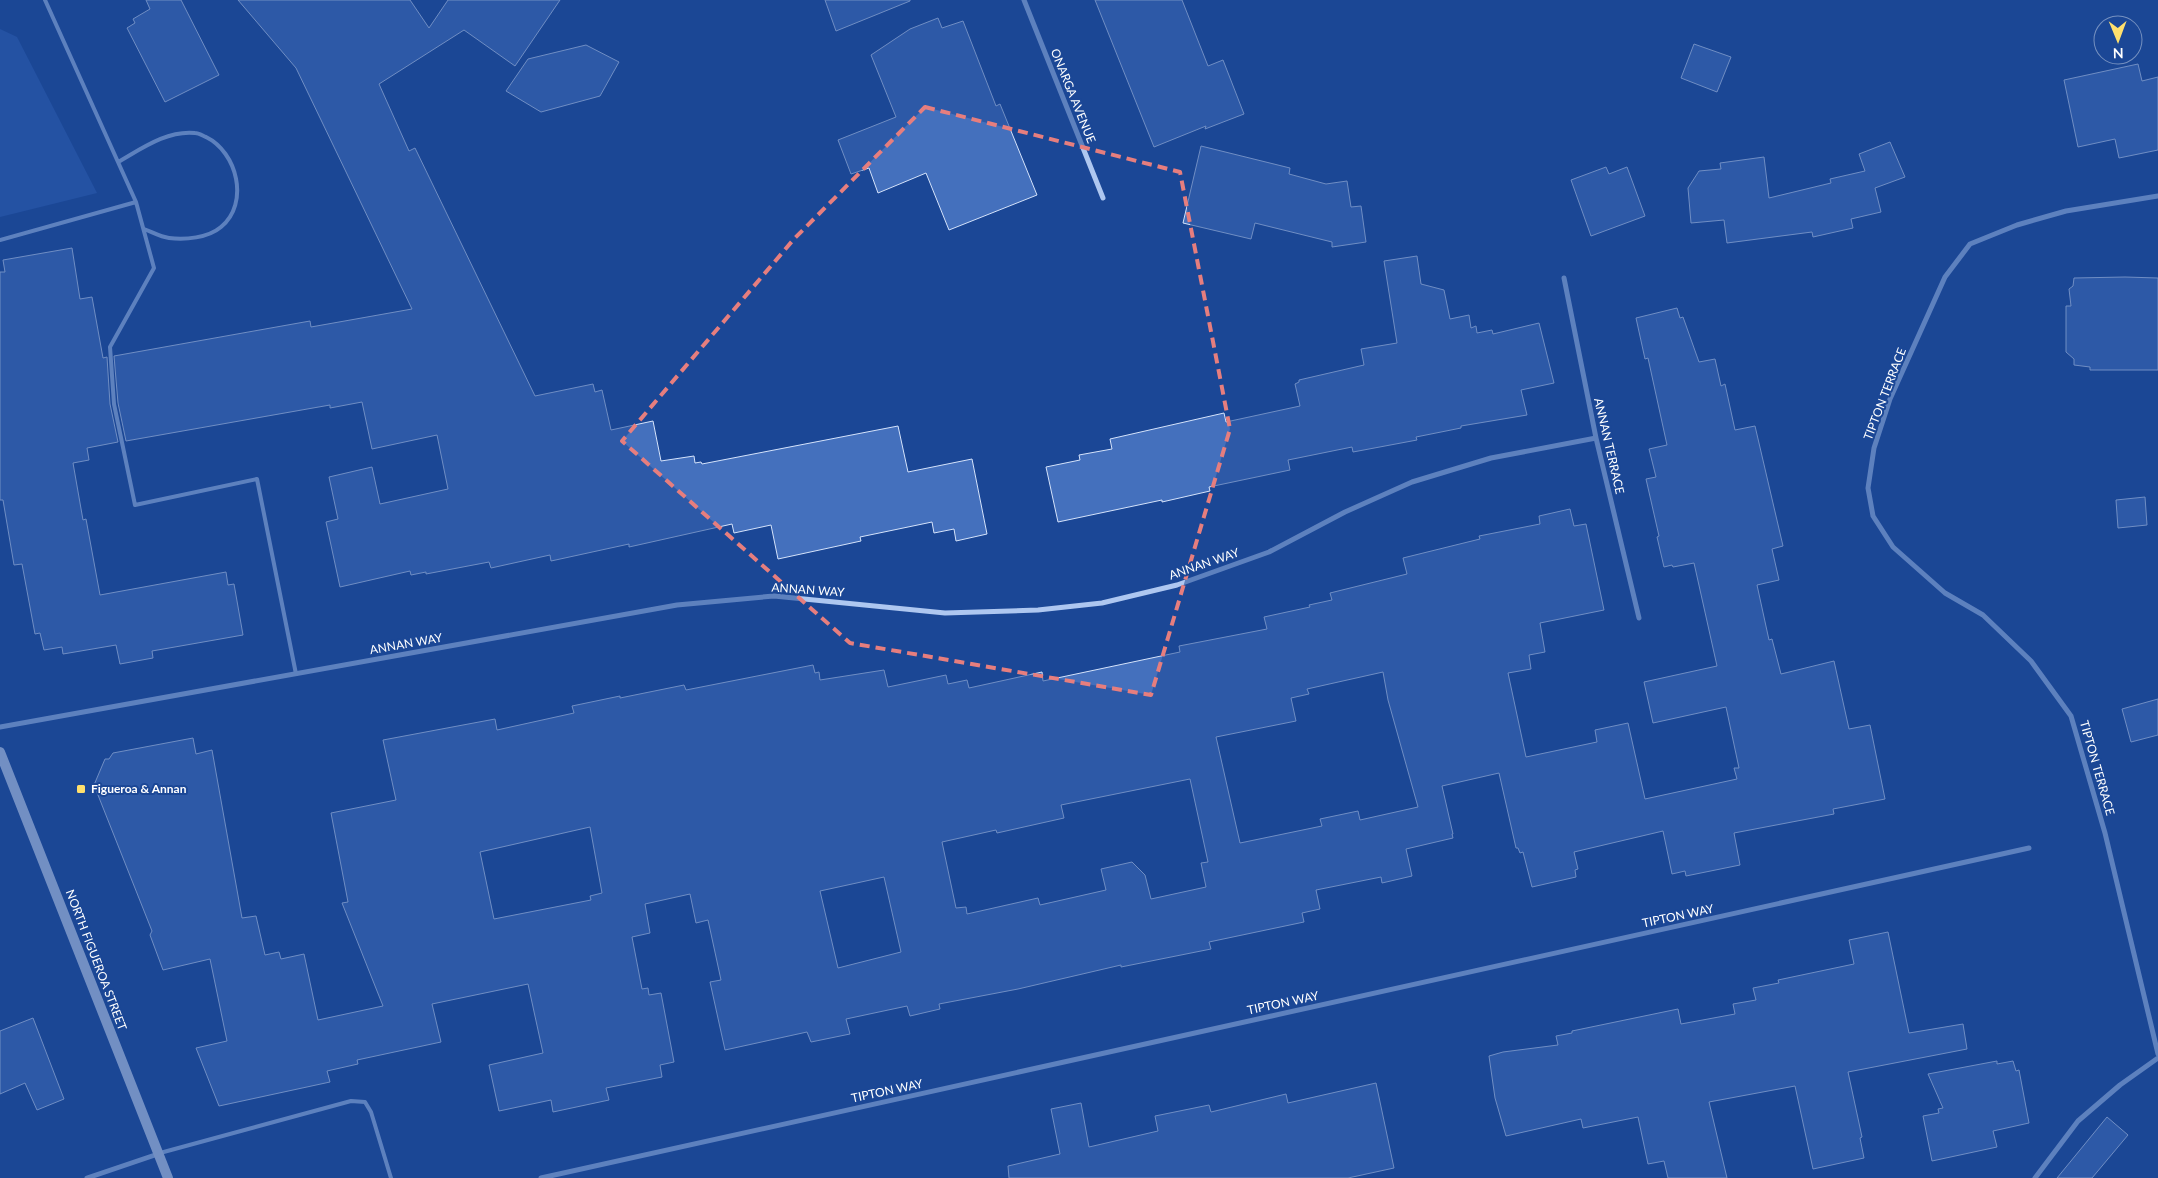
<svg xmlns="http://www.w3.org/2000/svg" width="2158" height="1178" viewBox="0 0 2158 1178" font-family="Lato,sans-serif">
<rect width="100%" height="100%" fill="#1b4796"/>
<path fill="#2f60b4" d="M 0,29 L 17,37 L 97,193 L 0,217 Z"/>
<path fill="#4470bd" stroke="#d5e3fb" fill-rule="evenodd" d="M 146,0 L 181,0 L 219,75 L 165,102 L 127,28 L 135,23 L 133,19 L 150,9 Z
M 238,0 L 410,0 L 429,28 L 448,0 L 560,0 L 515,66 L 464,30 L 379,84 L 409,151 L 415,148 L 535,396 L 593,384 L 595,392 L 602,390 L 611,430 L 653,421 L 661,461 L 694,456 L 695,463 L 701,462 L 702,464 L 898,426 L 908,472 L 972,459 L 987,534 L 956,541 L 954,529 L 934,533 L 932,522 L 860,537 L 861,541 L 778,559 L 771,525 L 734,533 L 732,524 L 629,547 L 629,544 L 551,561 L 550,555 L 491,568 L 489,562 L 426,574 L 426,572 L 411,575 L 410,571 L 340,587 L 326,522 L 338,519 L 329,477 L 372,467 L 380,504 L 448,489 L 437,435 L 372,449 L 362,402 L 330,408 L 330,405 L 126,441 L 118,403 L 114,356 L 310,321 L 311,327 L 412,309 L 296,68 Z
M 825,0 L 910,0 L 910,1 L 836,31 Z
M 1095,0 L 1182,0 L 1208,66 L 1223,60 L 1244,114 L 1205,129 L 1206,126 L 1154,147 Z
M 938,18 L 942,28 L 963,21 L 996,106 L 1000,104 L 1037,195 L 949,230 L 926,173 L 878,193 L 869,168 L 851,174 L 838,140 L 896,117 L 871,55 L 910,29 Z
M 1694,44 L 1731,57 L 1717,92 L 1681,78 Z
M 586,45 L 619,62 L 600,96 L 541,112 L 506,91 L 528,59 Z
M 2138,64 L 2142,81 L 2158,77 L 2158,150 L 2119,158 L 2115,139 L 2078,147 L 2064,80 Z
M 1890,142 L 1905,177 L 1875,188 L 1881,212 L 1851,219 L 1853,228 L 1813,237 L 1812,232 L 1727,243 L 1724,220 L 1691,223 L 1688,188 L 1699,171 L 1721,169 L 1720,163 L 1764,157 L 1769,198 L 1831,183 L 1830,179 L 1865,171 L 1859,154 Z
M 1201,146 L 1290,168 L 1289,174 L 1326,184 L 1347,181 L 1351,207 L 1361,206 L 1366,242 L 1332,247 L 1332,242 L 1255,223 L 1251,239 L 1183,223 Z
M 1606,167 L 1609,174 L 1627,167 L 1645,216 L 1591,236 L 1571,180 Z
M 72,248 L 80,299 L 92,297 L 103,358 L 107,357 L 110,404 L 118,442 L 87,448 L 89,460 L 73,463 L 83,520 L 86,519 L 100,595 L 226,572 L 228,585 L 234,584 L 243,635 L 152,651 L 153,658 L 120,664 L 116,645 L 63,654 L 62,647 L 44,650 L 40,633 L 35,634 L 22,564 L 14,565 L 3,500 L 0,500 L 0,272 L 5,272 L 3,260 Z
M 1417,256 L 1421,284 L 1444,290 L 1450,319 L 1469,315 L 1471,328 L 1476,326 L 1477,333 L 1492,330 L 1493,334 L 1539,323 L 1554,383 L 1521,390 L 1527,415 L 1461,426 L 1461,428 L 1416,437 L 1417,440 L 1353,452 L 1352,447 L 1288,460 L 1290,470 L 1209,487 L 1210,491 L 1162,502 L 1162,500 L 1058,522 L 1046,467 L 1080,460 L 1079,455 L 1112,449 L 1110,439 L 1224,413 L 1226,422 L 1300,406 L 1295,384 L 1299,382 L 1299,380 L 1364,365 L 1361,349 L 1397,343 L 1384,261 Z
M 2125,277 L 2158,278 L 2158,370 L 2090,370 L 2090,367 L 2074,365 L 2074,359 L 2066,352 L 2066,306 L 2071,306 L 2069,289 L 2073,286 L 2074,278 Z
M 1677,308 L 1680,318 L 1683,317 L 1699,362 L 1715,359 L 1721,386 L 1725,384 L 1735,430 L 1755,426 L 1783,546 L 1772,549 L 1779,580 L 1757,585 L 1769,640 L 1772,639 L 1781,674 L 1834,661 L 1849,729 L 1870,725 L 1885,799 L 1833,809 L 1834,814 L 1734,833 L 1740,865 L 1686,876 L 1685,871 L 1672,874 L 1663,831 L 1574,852 L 1578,869 L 1575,870 L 1576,877 L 1532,887 L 1523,852 L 1520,853 L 1518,848 L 1516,848 L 1499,773 L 1442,786 L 1453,834 L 1452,834 L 1453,838 L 1406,849 L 1412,876 L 1382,883 L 1381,877 L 1316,890 L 1320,909 L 1302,913 L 1304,922 L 1209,942 L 1211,949 L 1121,967 L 1121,965 L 1018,989 L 939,1004 L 940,1009 L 910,1016 L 907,1006 L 846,1019 L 850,1034 L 811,1042 L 807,1032 L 725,1050 L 710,982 L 721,980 L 708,920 L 696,923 L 690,894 L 645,904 L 650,933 L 632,937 L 642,989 L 648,988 L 649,995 L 661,993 L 674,1062 L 660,1065 L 662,1077 L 606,1088 L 609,1100 L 553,1112 L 551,1100 L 499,1111 L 489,1065 L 543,1053 L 528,984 L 432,1004 L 441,1042 L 357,1060 L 358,1064 L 327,1071 L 330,1082 L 219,1106 L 196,1048 L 227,1041 L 210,959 L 163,970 L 150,935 L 152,931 L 94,785 L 105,759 L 109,759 L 113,753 L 193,738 L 196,754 L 212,750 L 242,918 L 256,916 L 265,955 L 279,952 L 281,959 L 304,954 L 318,1020 L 383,1006 L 342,903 L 348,902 L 331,813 L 396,800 L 383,740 L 495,719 L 497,730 L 574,713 L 572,706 L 620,696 L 620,698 L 684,685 L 686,690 L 813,665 L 815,673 L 819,672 L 820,680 L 884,670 L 888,687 L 946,675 L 948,684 L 967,680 L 969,688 L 1042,672 L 1043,681 L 1180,652 L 1179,646 L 1267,629 L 1264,617 L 1310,607 L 1309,605 L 1332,600 L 1330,593 L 1407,574 L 1403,558 L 1480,539 L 1479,536 L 1540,524 L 1539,516 L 1570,509 L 1574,526 L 1586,524 L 1604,610 L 1540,623 L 1545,652 L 1529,655 L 1531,669 L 1508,673 L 1526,757 L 1597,742 L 1595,730 L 1628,723 L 1645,799 L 1737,779 L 1734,768 L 1739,768 L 1726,707 L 1653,723 L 1644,682 L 1717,666 L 1694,563 L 1673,567 L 1672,565 L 1664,567 L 1657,537 L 1659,536 L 1646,479 L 1656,477 L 1649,449 L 1667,445 L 1648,358 L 1645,359 L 1636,318 ZM 1383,672 L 1388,700 L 1418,807 L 1360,820 L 1358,811 L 1320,819 L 1322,826 L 1240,843 L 1216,737 L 1296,721 L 1291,698 L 1309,694 L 1307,689 ZM 1190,779 L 1208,862 L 1201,863 L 1206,887 L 1151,899 L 1145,875 L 1132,862 L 1101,869 L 1106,890 L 1040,905 L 1038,898 L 967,914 L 966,907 L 956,908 L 942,842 L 996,830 L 997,833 L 1064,818 L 1061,805 ZM 590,827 L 602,893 L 590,896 L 591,900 L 494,919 L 480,852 ZM 884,877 L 901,952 L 838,968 L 820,891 Z
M 2145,497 L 2147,525 L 2118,528 L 2116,500 Z
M 2158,699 L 2158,735 L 2131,742 L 2122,709 Z
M 1888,932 L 1909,1033 L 1963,1024 L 1967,1049 L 1848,1072 L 1862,1137 L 1860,1138 L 1864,1158 L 1813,1169 L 1795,1086 L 1709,1102 L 1727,1178 L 1668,1178 L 1664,1161 L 1648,1164 L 1638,1117 L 1583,1128 L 1581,1119 L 1506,1136 L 1495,1098 L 1489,1056 L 1503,1052 L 1558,1045 L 1556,1036 L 1572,1033 L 1572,1031 L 1678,1009 L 1681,1024 L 1735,1014 L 1733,1004 L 1756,1000 L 1753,988 L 1779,983 L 1778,980 L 1854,964 L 1849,940 Z
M 33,1018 L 64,1099 L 37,1110 L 25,1083 L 0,1094 L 0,1031 Z
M 1997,1061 L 1997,1064 L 2013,1061 L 2016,1071 L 2019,1070 L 2029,1123 L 1993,1131 L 1997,1147 L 1932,1161 L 1923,1116 L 1939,1113 L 1938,1109 L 1943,1108 L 1928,1074 Z
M 1376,1083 L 1394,1168 L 1348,1178 L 1009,1178 L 1008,1166 L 1060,1154 L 1051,1109 L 1081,1103 L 1089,1147 L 1158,1131 L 1155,1116 L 1209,1105 L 1211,1112 L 1286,1094 L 1288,1103 Z
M 2107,1117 L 2128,1135 L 2092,1178 L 2057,1178 Z"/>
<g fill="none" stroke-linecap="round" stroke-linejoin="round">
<path stroke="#aec7f0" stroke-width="4" d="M 45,0 L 136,202
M 118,162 C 141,149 167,130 195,133 C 199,133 203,136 206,137 C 237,152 250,203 221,227 C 208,238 185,240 169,238 C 161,237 152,232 144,229
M 0,240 L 136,202 L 154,268 L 110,347 L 114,404 L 135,505 L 257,479 L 296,674
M 160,1153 L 351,1101 L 365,1102 L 371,1112 L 391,1178"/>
<path stroke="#aec7f0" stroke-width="5" d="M 1024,0 L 1103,198
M 2158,196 L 2066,211 L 2017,225 L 1970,244 L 1945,277 L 1890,399 L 1874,448 L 1868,488 L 1873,516 L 1893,547 L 1945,593 L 1983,615 L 2031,661 L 2071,716 L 2105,833 L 2158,1054
M 1564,278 L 1596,438 L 1639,618
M 0,727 L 677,605 L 774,596 L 945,613 L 1038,610 L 1102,603 L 1177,585 L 1269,552 L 1345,512 L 1412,482 L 1491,458 L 1596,438
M 87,1178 L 158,1154
M 541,1178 L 2029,848
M 2035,1178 L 2078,1121 L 2120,1085 L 2158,1058"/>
<path stroke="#dce7fb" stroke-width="10" d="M 0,752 L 168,1178"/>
</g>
<path d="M0 0H2158V1178H0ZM 925,107 L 1180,172 L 1230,429 L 1151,695 L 850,643 L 622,441 L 794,239 Z" fill="#1b4796" fill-opacity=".55" fill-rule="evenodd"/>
<path fill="none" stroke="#e67e7e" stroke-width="4" stroke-dasharray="10 6" stroke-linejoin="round" d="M 925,107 L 1180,172 L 1230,429 L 1151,695 L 850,643 L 622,441 L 794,239 Z"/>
<rect fill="#ffe06d" stroke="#1b4796" stroke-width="2" x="76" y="784" width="10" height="10" rx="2.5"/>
<g text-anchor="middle" stroke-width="4" stroke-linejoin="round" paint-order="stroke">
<g font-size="12" fill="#fff" stroke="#1b4796">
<text transform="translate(1073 96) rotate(68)" y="4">ONARGA AVENUE</text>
<text transform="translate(1885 394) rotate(-69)" y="4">TIPTON TERRACE</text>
<text transform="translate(1609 446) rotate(77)" y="4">ANNAN TERRACE</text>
<text transform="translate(1204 564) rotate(-19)" y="4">ANNAN WAY</text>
<text transform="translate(808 590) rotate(4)" y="4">ANNAN WAY</text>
<text transform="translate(406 644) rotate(-10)" y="4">ANNAN WAY</text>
<text transform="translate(2097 768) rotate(74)" y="4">TIPTON TERRACE</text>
<text transform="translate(1678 916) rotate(-12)" y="4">TIPTON WAY</text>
<text transform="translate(96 960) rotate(69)" y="4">NORTH FIGUEROA STREET</text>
<text transform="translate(1283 1003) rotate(-12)" y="4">TIPTON WAY</text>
<text transform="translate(887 1091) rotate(-12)" y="4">TIPTON WAY</text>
</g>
<g font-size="12" font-weight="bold" fill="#fff" stroke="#1b4796" text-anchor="start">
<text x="91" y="793">Figueroa &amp; Annan</text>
</g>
</g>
<g transform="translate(2118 40) rotate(179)"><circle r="24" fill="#1b4796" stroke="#7691c0"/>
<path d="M0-4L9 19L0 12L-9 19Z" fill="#ffe06d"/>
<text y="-8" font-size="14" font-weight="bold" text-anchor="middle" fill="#ffffff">N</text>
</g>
</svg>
